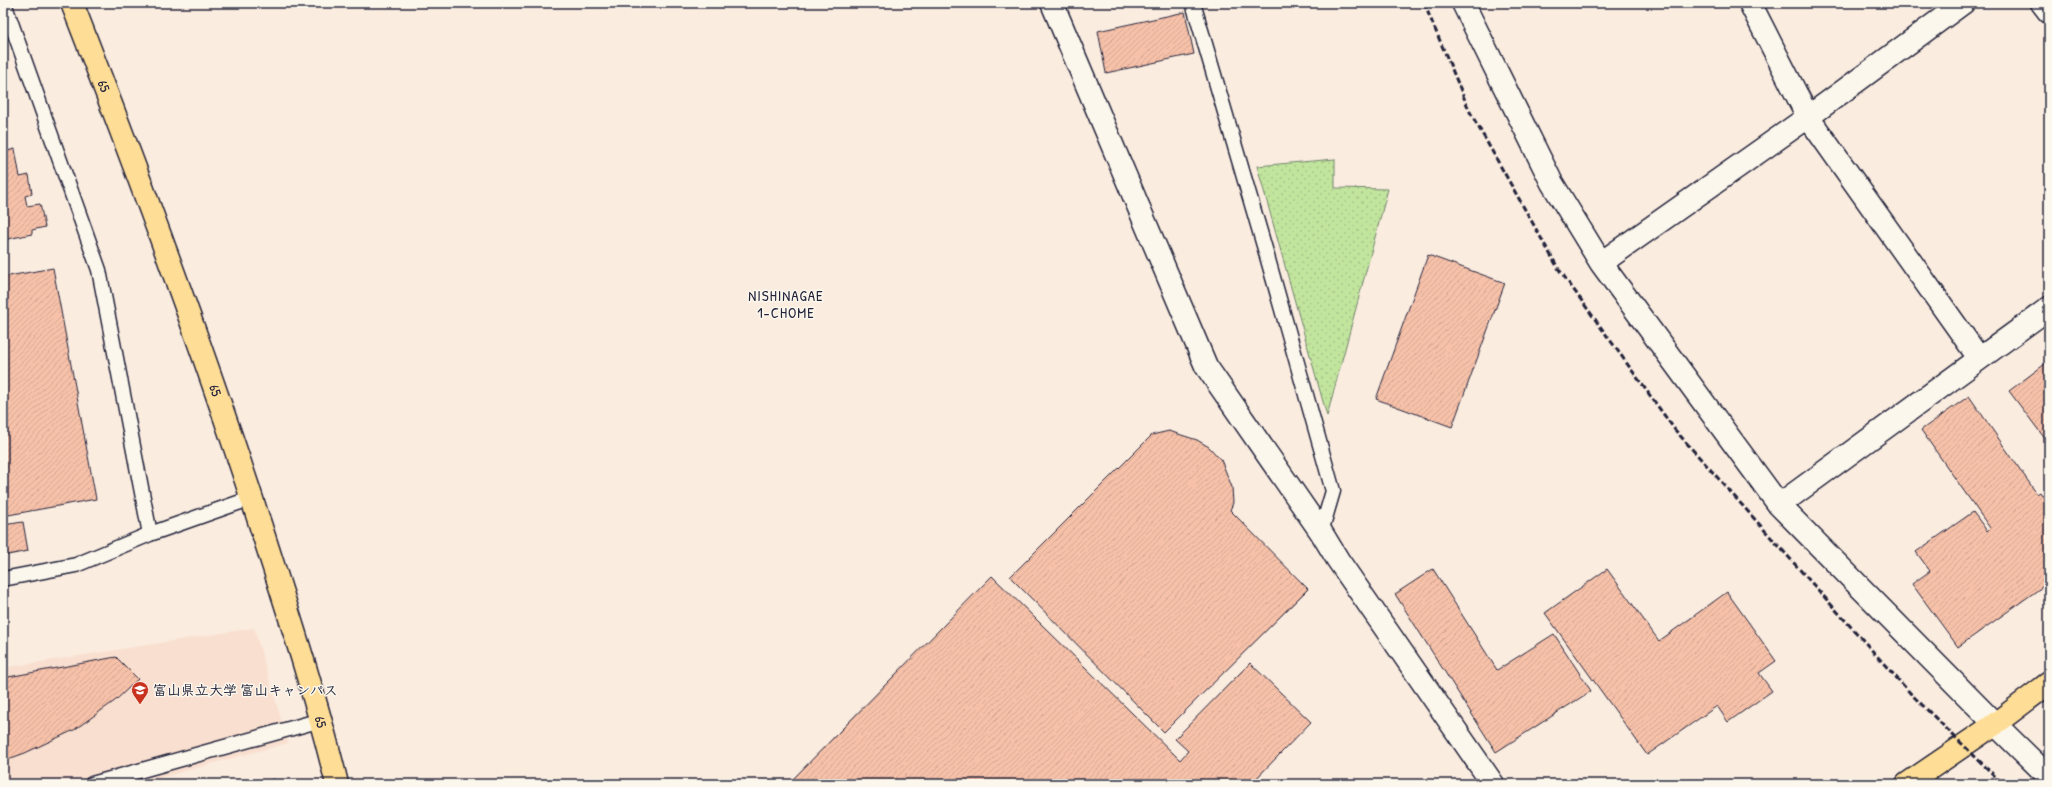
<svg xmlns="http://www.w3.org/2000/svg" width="2052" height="787" viewBox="0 0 2052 787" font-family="'Patrick Hand','Klee One',sans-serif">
<defs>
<pattern id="grass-dots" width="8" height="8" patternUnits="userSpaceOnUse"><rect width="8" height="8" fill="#c2e59e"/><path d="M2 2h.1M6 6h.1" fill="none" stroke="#a6c489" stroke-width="1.8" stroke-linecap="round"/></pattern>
<pattern id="building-hatch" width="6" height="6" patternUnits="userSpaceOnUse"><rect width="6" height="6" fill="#f7c1a9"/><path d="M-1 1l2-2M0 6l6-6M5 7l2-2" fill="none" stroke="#d3a692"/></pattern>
</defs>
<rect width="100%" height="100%" fill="#faecdf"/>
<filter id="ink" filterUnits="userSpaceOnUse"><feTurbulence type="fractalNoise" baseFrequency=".025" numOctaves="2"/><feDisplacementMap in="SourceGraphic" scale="8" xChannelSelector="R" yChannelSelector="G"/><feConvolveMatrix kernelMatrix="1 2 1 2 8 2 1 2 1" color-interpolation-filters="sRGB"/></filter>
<g filter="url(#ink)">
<path fill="#f9dfcf" d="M 254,628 L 288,743 L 137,784 L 3,784 L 3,668 Z"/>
<path fill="url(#grass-dots)" stroke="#72846c" d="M 1335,159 L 1335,188 L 1388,189 L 1327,416 L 1257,166 Z"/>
<path fill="url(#building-hatch)" stroke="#22223b" d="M 1185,12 L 1194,54 L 1106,73 L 1098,31 Z
M 15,149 L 20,177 L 29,175 L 32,194 L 25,196 L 27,206 L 40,204 L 45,227 L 32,230 L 32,234 L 3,240 L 3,152 Z
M 1428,255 L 1505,283 L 1452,427 L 1376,399 Z
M 53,268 L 96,499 L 3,516 L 3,277 Z
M 2049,361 L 2049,444 L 2009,391 Z
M 1969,396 L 2037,494 L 2040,492 L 2049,504 L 2049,582 L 1958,647 L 1912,584 L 1930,571 L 1916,552 L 1973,512 L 1987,531 L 1990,528 L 1921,430 Z
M 1169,431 L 1197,440 L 1209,447 L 1221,460 L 1232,487 L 1233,503 L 1230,510 L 1308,589 L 1164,732 L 1010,577 L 1152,435 Z
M 23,522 L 28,551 L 3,556 L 3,525 Z
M 1433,569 L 1497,670 L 1554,634 L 1591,691 L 1496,752 L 1395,594 Z
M 1607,569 L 1659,641 L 1727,592 L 1776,661 L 1759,673 L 1772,691 L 1728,722 L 1717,706 L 1647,755 L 1545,613 Z
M 992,576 L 1180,760 L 1188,751 L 1175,739 L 1250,663 L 1311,722 L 1251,784 L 798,784 L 793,779 Z
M 116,657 L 138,679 L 116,700 L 74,730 L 25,753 L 3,761 L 3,678 Z
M 274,779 L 276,784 L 259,784 Z"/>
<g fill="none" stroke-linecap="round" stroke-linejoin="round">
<defs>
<path id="service" d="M 4,3 L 99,270 L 150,534
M 1193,3 L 1265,249 L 1333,491 L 1321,532
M 3,579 L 76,565 L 150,534 L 252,498
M 92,784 L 321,720"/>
<path id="minor" d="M 1052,3 L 1206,366 L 1321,532 L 1338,560 L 1493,784
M 1463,3 L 1552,183 L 1601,263 L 1779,505 L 1995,724 L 2049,777
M 1750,3 L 1808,117 L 1979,358
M 2042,3 L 2049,12
M 1601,263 L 1808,117 L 1963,3
M 1779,505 L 2049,308"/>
<g id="primary">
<path id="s1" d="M 72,3 C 142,183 210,365 268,549 C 293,627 318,705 337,784"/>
</g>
<path id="trunk" d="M 1907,784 L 1995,724 L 2049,683"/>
</defs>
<use href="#service" stroke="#22223b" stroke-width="17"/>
<use href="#minor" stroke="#22223b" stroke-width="25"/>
<use href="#primary" stroke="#22223b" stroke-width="25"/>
<use href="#trunk" stroke="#22223b" stroke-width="25"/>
<use href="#service" stroke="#fbf7ec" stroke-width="14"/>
<use href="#minor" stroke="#fbf7ec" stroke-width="22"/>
<use href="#primary" stroke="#fedd96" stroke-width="22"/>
<use href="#trunk" stroke="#fedd96" stroke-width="22"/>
<path stroke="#22223b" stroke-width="3" stroke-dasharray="6 3" stroke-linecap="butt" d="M 1424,3 L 1470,112 L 1558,268 L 1675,430 L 1911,694 L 2003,784"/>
</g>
</g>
<defs>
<symbol id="university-pin" viewBox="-11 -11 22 30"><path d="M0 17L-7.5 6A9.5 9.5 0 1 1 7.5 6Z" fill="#c8321e" stroke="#fbf7ec"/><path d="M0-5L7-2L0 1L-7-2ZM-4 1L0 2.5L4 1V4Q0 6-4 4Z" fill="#fff"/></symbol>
</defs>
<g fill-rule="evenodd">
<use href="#university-pin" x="130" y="680" width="20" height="27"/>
</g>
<g text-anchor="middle" stroke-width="3" stroke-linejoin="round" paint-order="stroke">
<g font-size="14" fill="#22223b" stroke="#fbf7ec">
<text dy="5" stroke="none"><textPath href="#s1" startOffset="89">65</textPath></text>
<text dy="5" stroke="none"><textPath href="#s1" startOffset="413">65</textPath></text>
<text dy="5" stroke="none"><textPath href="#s1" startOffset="761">65</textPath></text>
</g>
<g font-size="14" font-weight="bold" fill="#22223b" stroke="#fbf7ec" text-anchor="start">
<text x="153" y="695">富山県立大学 富山キャンパス</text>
</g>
<g font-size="15" letter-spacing="1" fill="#22223b" stroke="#fbf7ec">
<text x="786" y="301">NISHINAGAE<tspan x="786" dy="17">1-CHOME</tspan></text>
</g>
</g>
<rect width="2052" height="787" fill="none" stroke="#fbf7ec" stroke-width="16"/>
<rect x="8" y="8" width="2036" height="771" fill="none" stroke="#22223b" stroke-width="1.5" filter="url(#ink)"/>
</svg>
